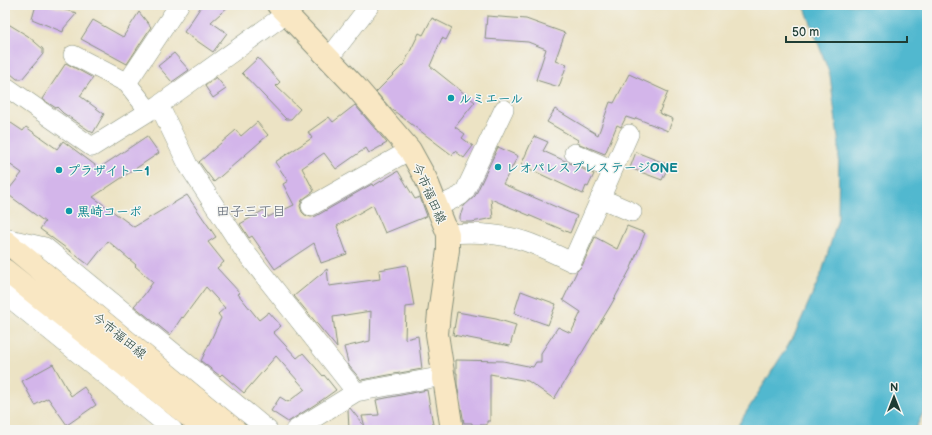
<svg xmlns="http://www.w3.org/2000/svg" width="932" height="435" viewBox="0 0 932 435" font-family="'Balsamiq Sans','Klee One',sans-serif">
<rect width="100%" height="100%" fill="#f6f6f2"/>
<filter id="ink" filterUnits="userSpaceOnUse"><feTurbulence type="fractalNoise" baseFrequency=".025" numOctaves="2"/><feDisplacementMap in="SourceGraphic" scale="8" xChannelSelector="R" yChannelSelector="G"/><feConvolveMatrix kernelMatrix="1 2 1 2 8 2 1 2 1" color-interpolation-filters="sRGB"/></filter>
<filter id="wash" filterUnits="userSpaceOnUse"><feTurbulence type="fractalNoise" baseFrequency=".012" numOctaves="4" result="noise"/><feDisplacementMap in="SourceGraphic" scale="16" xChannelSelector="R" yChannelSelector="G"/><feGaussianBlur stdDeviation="0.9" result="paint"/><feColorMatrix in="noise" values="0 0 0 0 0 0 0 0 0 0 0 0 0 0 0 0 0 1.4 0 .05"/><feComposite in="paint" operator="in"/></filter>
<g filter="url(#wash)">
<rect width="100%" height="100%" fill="#ece3c4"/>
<path fill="#51b8cf" stroke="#387a82" d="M 804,5 L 927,5 L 927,404 L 915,430 L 735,430 L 794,336 L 822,272 L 838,219 L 839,145 L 830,75 Z"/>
<g id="blocks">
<path fill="#d3b5ea" d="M 36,5 L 47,5 L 77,13 L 64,28 L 63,32 L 32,19 Z
M 202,5 L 230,5 L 211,22 L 227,33 L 213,52 L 184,32 Z
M 139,12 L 151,27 L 127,64 L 81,39 L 93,20 L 123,37 Z
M 487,16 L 526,19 L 565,33 L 555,61 L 567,64 L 559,87 L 536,80 L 546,49 L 528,42 L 485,39 Z
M 432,18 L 452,28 L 446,40 L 442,38 L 430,66 L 475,102 L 455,127 L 465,134 L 462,138 L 473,146 L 464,158 L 455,151 L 452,155 L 390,108 L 376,92 L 404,64 L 419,33 L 423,35 Z
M 5,22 L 28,36 L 43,49 L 43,54 L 22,79 L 17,79 L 5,69 Z
M 174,53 L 189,70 L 172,82 L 158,66 Z
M 258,58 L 280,82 L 276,86 L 300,109 L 291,119 L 286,119 L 242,73 Z
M 66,63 L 93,78 L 80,96 L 104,114 L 93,133 L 63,113 L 57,107 L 56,108 L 42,99 Z
M 629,74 L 668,92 L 659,113 L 673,119 L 668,131 L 636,118 L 635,120 L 626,117 L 621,127 L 617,125 L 605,154 L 577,143 L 578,140 L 547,122 L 555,109 L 598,135 L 610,102 L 614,103 Z
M 216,77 L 226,89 L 213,98 L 205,86 Z
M 355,105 L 387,143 L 369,153 L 366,148 L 336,169 L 324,153 L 302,168 L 314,191 L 302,200 L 300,206 L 302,212 L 305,215 L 311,217 L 316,216 L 372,184 L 373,186 L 398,171 L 415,199 L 420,197 L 427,216 L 385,233 L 373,205 L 337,226 L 347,254 L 321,263 L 314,243 L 275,269 L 252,236 L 249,238 L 240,224 L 264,210 L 268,217 L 294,205 L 283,184 L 288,181 L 275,162 L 312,138 L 308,132 L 329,117 L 333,122 Z
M 5,119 L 23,131 L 26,127 L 57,149 L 63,141 L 99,168 L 147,136 L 159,153 L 93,197 L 134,227 L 187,195 L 216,237 L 208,242 L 224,262 L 217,268 L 240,293 L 238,294 L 259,320 L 269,312 L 281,326 L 273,332 L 297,358 L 303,353 L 323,376 L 324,375 L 336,390 L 322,400 L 288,422 L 271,411 L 280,397 L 288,402 L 305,389 L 276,356 L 244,393 L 222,374 L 220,376 L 201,361 L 221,318 L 218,314 L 225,308 L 206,287 L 183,318 L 182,317 L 170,335 L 134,306 L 144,295 L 153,282 L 135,266 L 136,265 L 108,241 L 89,265 L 40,229 L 45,222 L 6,193 L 22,173 L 5,161 Z
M 257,122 L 268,135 L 214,182 L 199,162 L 236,130 L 241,136 Z
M 534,136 L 548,142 L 543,151 L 594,174 L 588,187 L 586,186 L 583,194 L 521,165 Z
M 498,147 L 518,156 L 503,184 L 577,216 L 570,233 L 491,199 L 493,218 L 472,222 L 463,222 L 460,221 L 460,216 L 464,206 L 475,196 Z
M 636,152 L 669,165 L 662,180 L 630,168 Z
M 627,226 L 645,233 L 631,268 L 611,305 L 554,399 L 528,381 L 490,374 L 490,421 L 487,421 L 487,425 L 472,425 L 472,423 L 464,423 L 457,384 L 457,373 L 456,373 L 456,360 L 503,361 L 533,367 L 536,362 L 541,362 L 541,353 L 558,327 L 571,333 L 581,312 L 563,300 L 577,271 L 582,266 L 595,237 L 617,249 Z
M 407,265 L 414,306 L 406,307 L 405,339 L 418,336 L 422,369 L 361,380 L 349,366 L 344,347 L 370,341 L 371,311 L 333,317 L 337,348 L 294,296 L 327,269 L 329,286 L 380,279 L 379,270 Z
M 521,291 L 556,304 L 548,325 L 514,313 Z
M 457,312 L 496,319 L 516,325 L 510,346 L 453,335 Z
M 53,364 L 71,396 L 84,387 L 96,405 L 67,425 L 48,398 L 35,405 L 22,381 Z
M 427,390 L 434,430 L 349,430 L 348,410 L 350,408 L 365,427 L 362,416 L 379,415 L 376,400 Z"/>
</g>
</g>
<g filter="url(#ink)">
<use href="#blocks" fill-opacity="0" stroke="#86907c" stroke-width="1"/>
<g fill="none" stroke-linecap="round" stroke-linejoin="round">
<defs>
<path id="street" d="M 73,55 L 127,83
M 329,58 L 370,5
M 5,86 L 92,147 L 159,105 L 188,165 L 243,249 L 356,392
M 159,105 L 287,13
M 149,111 L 127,83 L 179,5
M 574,153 L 613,170
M 600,198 L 632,212
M 311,206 L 410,150
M 437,207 L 460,196 L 465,191 L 504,109
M 448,234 C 474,232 499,233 524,241 C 540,246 556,255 572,262 L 629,134
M 5,238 L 45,247 L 268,430
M 5,284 L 16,303 L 173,430
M 295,430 L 356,392 L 444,376"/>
<path id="secondary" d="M 278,5 L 355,86 L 410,150 L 426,179 L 448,234 L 448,250 L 439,313 L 437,334 L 452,430
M 5,241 L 235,430
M 5,270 L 206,430"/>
</defs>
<use href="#street" stroke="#86907c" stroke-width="20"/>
<use href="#secondary" stroke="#86907c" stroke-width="24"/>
<use href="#street" stroke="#fff" stroke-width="19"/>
<use href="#secondary" stroke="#f9e7c3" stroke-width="22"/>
</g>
</g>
<g fill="#0f9aa8" stroke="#f6f6f2" stroke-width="1.5">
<circle cx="451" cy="98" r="4"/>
<circle cx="498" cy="167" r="4"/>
<circle cx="59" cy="170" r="4"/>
<circle cx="69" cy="211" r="4"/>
</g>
<g text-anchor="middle" stroke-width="3" stroke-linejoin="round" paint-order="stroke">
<g font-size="13" font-weight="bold" fill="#0d838f" stroke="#f6f6f2" text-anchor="start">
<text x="459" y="103">ルミエール</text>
<text x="506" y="172">レオパレスプレステージONE</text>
<text x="67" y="175">プラザイトー1</text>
<text x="77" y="216">黒崎コーポ</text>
</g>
<g font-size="13" fill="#1f3d34" stroke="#f6f6f2">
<text transform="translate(430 193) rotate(66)" y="5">今市福田線</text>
<text transform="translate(120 335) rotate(39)" y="5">今市福田線</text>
</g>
<g font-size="14" fill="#5e6774" stroke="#f6f6f2">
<text x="251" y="216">田子三丁目</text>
</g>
</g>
<rect width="932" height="435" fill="none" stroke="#f6f6f2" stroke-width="20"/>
<g transform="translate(894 397)" stroke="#f6f6f2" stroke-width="3" paint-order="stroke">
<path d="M0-3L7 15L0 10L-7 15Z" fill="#1f3d34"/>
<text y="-6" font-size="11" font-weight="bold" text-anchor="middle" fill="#1f3d34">N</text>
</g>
<path d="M786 36v6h121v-6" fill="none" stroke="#1f3d34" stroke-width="2"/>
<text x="792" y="36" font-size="12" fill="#1f3d34" stroke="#f6f6f2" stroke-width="3" paint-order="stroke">50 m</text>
</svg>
